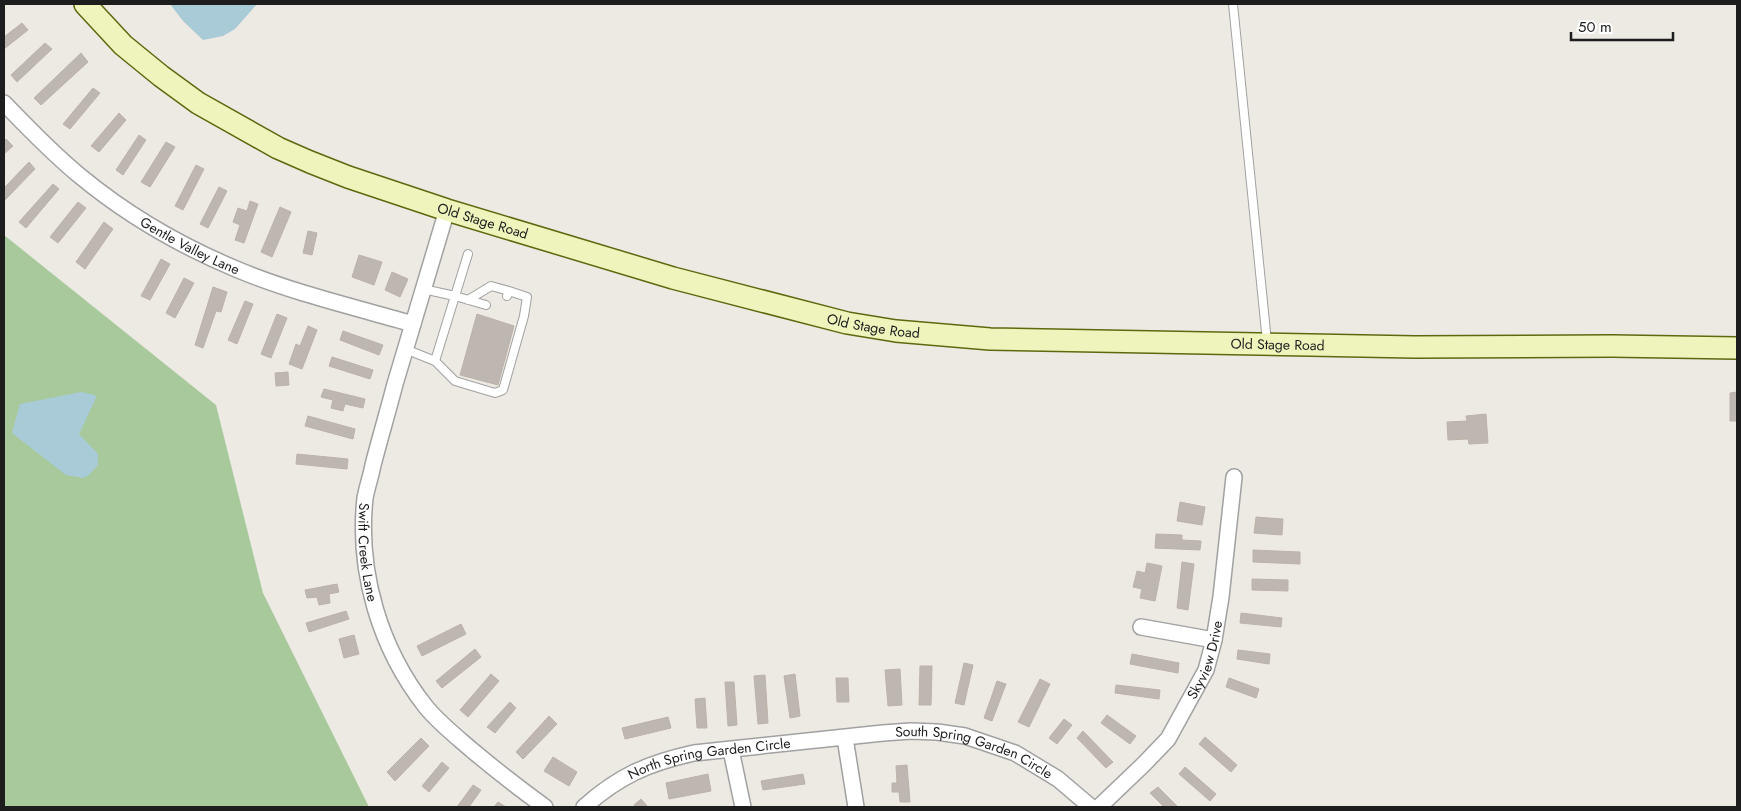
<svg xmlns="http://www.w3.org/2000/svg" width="1741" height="811" viewBox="0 0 1741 811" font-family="Jost,sans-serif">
<rect width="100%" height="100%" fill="#edeae4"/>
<path fill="#a8c99c" d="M 4,235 L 216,405 L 263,593 L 369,807 L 4,807 Z"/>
<path fill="#a8cbd7" d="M 170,4 L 257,4 L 235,29 L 223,36 L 203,40 L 183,21 Z
M 81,392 L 95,395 L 96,398 L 79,434 L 98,454 L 98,465 L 88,476 L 83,478 L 66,475 L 12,433 L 20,404 Z"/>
<path fill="#bdb6b1" stroke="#bdb2a7" d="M 22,23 L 28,30 L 4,49 L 4,37 Z
M 45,43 L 52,49 L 17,82 L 11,75 Z
M 81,53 L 88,62 L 41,105 L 34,98 Z
M 93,88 L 100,93 L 70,129 L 63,124 Z
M 119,113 L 126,120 L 99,152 L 91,146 Z
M 139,135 L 146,140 L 123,175 L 116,170 Z
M 6,139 L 13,146 L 4,154 L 4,141 Z
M 166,142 L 175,147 L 150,187 L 141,182 Z
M 29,162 L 35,169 L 4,201 L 4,188 Z
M 196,165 L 204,169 L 183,210 L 175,206 Z
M 53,184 L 59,189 L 26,228 L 19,222 Z
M 219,187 L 227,191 L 208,228 L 200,224 Z
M 250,201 L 258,204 L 244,243 L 235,240 L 240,225 L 233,222 L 238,208 L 247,211 Z
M 78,202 L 86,208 L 58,243 L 50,237 Z
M 280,207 L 291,212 L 272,257 L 261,252 Z
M 104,222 L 113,229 L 85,269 L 76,262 Z
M 308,231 L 317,233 L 312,255 L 303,253 Z
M 359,255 L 382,262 L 374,285 L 352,277 Z
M 161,259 L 170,264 L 150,300 L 141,296 Z
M 392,272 L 408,279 L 400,297 L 385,290 Z
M 184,278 L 194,283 L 175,318 L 166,313 Z
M 213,287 L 227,292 L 221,312 L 216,311 L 203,348 L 195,345 Z
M 245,301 L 253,304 L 237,344 L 228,340 Z
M 277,314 L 287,318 L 271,358 L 261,354 Z
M 477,314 L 514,326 L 498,385 L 460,375 Z
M 308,326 L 317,330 L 302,369 L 289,364 L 296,344 L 300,346 Z
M 343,331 L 383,345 L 379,355 L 340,340 Z
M 332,357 L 373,370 L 370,379 L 329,366 Z
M 288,372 L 289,385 L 276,386 L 275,373 Z
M 324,389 L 365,399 L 363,408 L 345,404 L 343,411 L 331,408 L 333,400 L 321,397 Z
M 1737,392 L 1737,421 L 1730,421 L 1730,393 Z
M 1486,414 L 1488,443 L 1469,444 L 1468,439 L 1448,440 L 1447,422 L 1467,421 L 1466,416 Z
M 308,416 L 355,429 L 353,439 L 305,426 Z
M 297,454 L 348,459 L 347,469 L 296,464 Z
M 1180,502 L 1205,507 L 1202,525 L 1177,521 Z
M 1256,517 L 1283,519 L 1282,535 L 1254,533 Z
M 1156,534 L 1182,535 L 1182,540 L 1201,541 L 1200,550 L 1155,548 Z
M 1253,550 L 1300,552 L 1300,564 L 1253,562 Z
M 1182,562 L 1194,564 L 1188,610 L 1177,608 Z
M 1147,563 L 1162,566 L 1155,601 L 1140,598 L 1142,589 L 1133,587 L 1137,571 L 1145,573 Z
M 1252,579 L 1288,580 L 1288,591 L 1252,590 Z
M 337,584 L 339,592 L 329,594 L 330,603 L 319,605 L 317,597 L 307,598 L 305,590 Z
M 346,611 L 349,619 L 309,632 L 306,623 Z
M 1241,613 L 1282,618 L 1281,627 L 1240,623 Z
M 461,624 L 466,634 L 422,656 L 417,646 Z
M 354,635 L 359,654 L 344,658 L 339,639 Z
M 475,649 L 481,657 L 442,688 L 436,681 Z
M 1238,650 L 1270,654 L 1269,664 L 1237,659 Z
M 1132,654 L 1179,663 L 1178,673 L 1130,664 Z
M 964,663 L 973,665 L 964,705 L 955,703 Z
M 920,666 L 932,666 L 931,705 L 919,705 Z
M 900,669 L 902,705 L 888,706 L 885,670 Z
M 491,674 L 499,681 L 468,717 L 460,710 Z
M 795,674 L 800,716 L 790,718 L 784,676 Z
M 765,675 L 768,723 L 758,724 L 754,676 Z
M 836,678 L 848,678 L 849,702 L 837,702 Z
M 1229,678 L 1259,689 L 1256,698 L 1226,687 Z
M 1040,679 L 1050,684 L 1029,727 L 1018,722 Z
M 997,681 L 1006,684 L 992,721 L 984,718 Z
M 725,682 L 734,682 L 737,725 L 728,726 Z
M 1116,685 L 1160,690 L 1159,699 L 1115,693 Z
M 705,698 L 707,728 L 697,728 L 695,699 Z
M 510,702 L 516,708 L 495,733 L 487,727 Z
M 1107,715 L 1136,736 L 1130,744 L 1101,723 Z
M 549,716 L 557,724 L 523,759 L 516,752 Z
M 668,717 L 671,728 L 625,739 L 622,728 Z
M 1064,719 L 1072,725 L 1057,744 L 1049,738 Z
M 1083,731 L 1113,762 L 1106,768 L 1077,738 Z
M 1205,737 L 1237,765 L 1231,772 L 1199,744 Z
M 421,738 L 429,746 L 395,781 L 387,772 Z
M 553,757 L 577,772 L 569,786 L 544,771 Z
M 442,762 L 449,768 L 429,792 L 422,786 Z
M 907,765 L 910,802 L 900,802 L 899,792 L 892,792 L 892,783 L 897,783 L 896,766 Z
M 1185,767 L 1216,794 L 1210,801 L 1179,774 Z
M 708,774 L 711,791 L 669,799 L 666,783 Z
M 803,774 L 805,784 L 763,790 L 761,781 Z
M 473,785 L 481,790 L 469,807 L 457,807 Z
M 1158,787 L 1178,807 L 1164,807 L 1150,793 Z
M 641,799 L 648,807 L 636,807 L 634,805 Z
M 498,802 L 506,807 L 494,807 Z"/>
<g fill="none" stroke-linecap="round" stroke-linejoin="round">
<defs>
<path id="service" d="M 1233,4 L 1267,342
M 468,254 L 455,296 L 486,305
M 468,300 L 491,286 L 509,291 L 507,296
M 405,349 L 435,361 L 455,296 L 423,289
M 435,361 L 455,381 L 495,393 L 503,390 L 524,316 L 527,297 L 509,291"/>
<g id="minor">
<path id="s1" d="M 4,103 C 28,128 53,154 80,176 C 126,214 181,246 236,269 C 293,293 354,307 413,324"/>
<path id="s2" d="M 447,210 C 430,268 412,326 395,384 C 388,411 380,438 373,465 C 371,476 367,487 365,498 C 357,572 380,649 426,707 C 440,724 457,737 473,751 C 497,771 520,789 545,807"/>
<path d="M 1141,627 L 1214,640"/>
<path d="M 845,738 L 856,807"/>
<path d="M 731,750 L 743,807"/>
<path id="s3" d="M 584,807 C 619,776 648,763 694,753 L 883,733 L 911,731 L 937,732 L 965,736 L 1015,753 L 1058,779 L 1091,807"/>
<path id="s4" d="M 1099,807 L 1144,764 L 1168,739 L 1206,670 L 1214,640 L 1221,597 L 1234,477"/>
</g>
<g id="secondary">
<path id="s5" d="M 85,4 L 123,45 L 161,76 L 198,103 L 278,148 L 310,162 L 348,177 L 447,210 L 673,278 L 847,323 L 896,331 L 990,339 L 1415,347 L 1612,346 L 1737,348"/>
</g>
</defs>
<use href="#service" stroke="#a1a1a1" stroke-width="10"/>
<use href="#minor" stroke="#a1a1a1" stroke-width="18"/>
<use href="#secondary" stroke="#5d690f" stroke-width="24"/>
<use href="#service" stroke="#fff" stroke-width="8"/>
<use href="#minor" stroke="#fff" stroke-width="15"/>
<use href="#secondary" stroke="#eff3bc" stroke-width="21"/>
</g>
<g text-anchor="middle" stroke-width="4" stroke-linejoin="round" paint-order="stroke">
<g font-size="14" fill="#1d1d1d" stroke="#fff">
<text dy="5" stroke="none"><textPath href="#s5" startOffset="460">Old Stage Road</textPath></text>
<text dy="5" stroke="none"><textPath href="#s1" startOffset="236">Gentle Valley Lane</textPath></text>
<text dy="5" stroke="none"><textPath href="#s5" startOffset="865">Old Stage Road</textPath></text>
<text dy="5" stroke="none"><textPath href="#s5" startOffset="1270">Old Stage Road</textPath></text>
<text dy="5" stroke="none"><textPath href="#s2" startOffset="354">Swift Creek Lane</textPath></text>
<text dy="5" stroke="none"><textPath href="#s4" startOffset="185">Skyview Drive</textPath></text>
<text dy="5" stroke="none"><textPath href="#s3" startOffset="409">South Spring Garden Circle</textPath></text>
<text dy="5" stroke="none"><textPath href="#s3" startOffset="138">North Spring Garden Circle</textPath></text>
</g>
</g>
<rect width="1741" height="811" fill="none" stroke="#1d1d1d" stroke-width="10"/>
<path d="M1571 32v8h102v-8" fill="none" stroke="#1d1d1d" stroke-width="2.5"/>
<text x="1578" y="32" font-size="15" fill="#1d1d1d" stroke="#ffffff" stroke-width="4" paint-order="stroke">50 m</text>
</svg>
